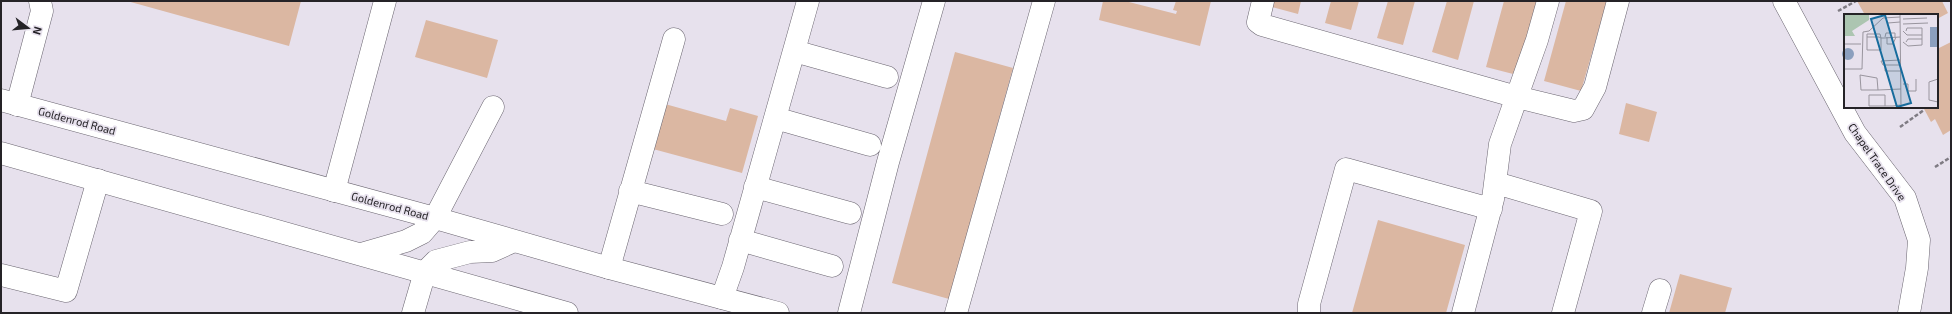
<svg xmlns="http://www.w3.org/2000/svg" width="1952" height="314" viewBox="0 0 1952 314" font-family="'Exo 2',sans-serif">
<rect width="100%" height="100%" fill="#e7e1ed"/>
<path fill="#dbb7a2" d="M 127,1 L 301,1 L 289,46 Z
M 1103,1 L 1125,1 L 1176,14 L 1177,11 L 1173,10 L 1176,1 L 1211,1 L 1200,46 L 1099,20 Z
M 1273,1 L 1301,1 L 1298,14 L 1272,7 Z
M 1331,1 L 1359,1 L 1351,30 L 1325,23 Z
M 1388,1 L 1415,1 L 1403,45 L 1377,38 Z
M 1447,1 L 1474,1 L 1458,60 L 1432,52 Z
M 1504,1 L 1538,1 L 1517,75 L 1486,67 Z
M 1566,1 L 1607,1 L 1581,91 L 1544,81 Z
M 1857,1 L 1942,1 L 1948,13 L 1937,19 L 1937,15 L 1865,15 Z
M 426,20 L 498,40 L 487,78 L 415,57 Z
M 1951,42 L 1951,130 L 1943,135 L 1935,119 L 1931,122 L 1923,107 L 1937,107 L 1937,49 Z
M 955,52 L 1013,68 L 949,299 L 892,283 Z
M 1626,103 L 1657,112 L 1649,142 L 1619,134 Z
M 665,104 L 726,121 L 730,108 L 758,116 L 742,173 L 653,149 Z
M 1378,220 L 1465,245 L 1446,313 L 1352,313 Z
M 1680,274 L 1732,288 L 1725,313 L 1669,313 Z"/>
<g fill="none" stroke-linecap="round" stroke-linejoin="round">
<defs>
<path id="minor" d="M 1263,1 L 1258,22 L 1262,25 L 1517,97 L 1574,111 L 1583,109 L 1595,87 L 1618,1
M 1784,1 L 1855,133 L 1905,198 L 1919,240 L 1917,268 L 1909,313
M 794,51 L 887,77
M 17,105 L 42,11 L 40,1
M 775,118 L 870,145
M 1496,183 L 1591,211 L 1563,313
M 755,187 L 850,213
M 334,191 L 385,1
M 630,191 L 722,214
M 435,218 L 493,107
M 740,240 L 832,266
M 609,268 L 674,39
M 1,275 L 66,291 L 98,180
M 722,298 L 733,267 L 808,1
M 413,313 L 425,272
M 849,313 L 888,162 L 934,1
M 956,313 L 1044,1
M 1309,313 L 1309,304 L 1346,169 L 1491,209
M 1463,313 L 1493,199 L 1500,144 L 1537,40 L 1548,1
M 1653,313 L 1660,290"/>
<path id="major" d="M 1,100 L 435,218 L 609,268 L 778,313
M 1,153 L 567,313
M 361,254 L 406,241 L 422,233 L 435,218
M 425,272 L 436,261 L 470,252 L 492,251 L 514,241"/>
</defs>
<use href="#minor" stroke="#6a6570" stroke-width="23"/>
<use href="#major" stroke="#6a6570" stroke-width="23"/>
<path stroke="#7f7b83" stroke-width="2.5" stroke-dasharray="4 2" stroke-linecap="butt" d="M 1838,11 L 1856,1
M 1900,127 L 1924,110
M 1935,167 L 1951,157"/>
<use href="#minor" stroke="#fff" stroke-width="22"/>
<use href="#major" stroke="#fff" stroke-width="22"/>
</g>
<g text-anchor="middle" stroke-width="3.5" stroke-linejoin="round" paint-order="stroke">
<g font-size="11" fill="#252327" stroke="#e7e1ed">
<text transform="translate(77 121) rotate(15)" y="4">Goldenrod Road</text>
<text transform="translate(1877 162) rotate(55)" y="4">Chapel Trace Drive</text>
<text transform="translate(390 206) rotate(15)" y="4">Goldenrod Road</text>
</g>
</g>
<g transform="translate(1844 14)">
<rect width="94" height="94" fill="#e7e1ed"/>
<path d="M 0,0 L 25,1 L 25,6 L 8,17 L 11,22 L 0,22 Z" fill="#acc5b1"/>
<path d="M 86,13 L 94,13 L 94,33 L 86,33 ZM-2 40a6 6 0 1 1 12 0a6 6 0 1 1-12 0Z" fill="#8b9fbe"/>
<path fill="none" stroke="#99959e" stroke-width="1" d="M 56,0 L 57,94M 59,5 L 83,4M 44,9 L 56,8M 59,10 L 84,9M 59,17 L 63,21 L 78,21 L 78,31 L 64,32 L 59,28M 62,17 L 63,14 L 78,14 L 78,21M 23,23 L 23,36 L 37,36 L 37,24 L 36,20 L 23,20 L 23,23 L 35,23 L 37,24 L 40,24 L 56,23M 41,23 L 42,19 L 51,19 L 51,23M 43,23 L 43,30 L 49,30 L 52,23M 62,28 L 64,25 L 78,25M 0,30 L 17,30M 56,46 L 37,47 L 39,51 L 56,51M 41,52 L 41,57 L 57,57M 0,55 L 18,55 L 19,18 L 25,17 L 39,4 L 56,3M 94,65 L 85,68 L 85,86 L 94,88M 59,70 L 64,70 L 64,77 L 72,77 L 72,65M 34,76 L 33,64 L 16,61 L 17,76 L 34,76 L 57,75M 41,92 L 41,81 L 25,81 L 25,92 L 49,92 L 56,91"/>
<path fill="#176c9d" fill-opacity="0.15" stroke="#176c9d" stroke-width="2" d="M 41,1 L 67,89 L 53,93 L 27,5 Z"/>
<rect width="94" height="94" fill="none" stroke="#252327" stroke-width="2"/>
</g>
<rect width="1952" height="314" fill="none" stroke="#252327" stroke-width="4"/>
<g transform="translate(28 28) rotate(106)" stroke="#e7e1ed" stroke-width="3" paint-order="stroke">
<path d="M0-3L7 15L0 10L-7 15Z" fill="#252327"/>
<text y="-6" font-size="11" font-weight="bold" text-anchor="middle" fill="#252327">N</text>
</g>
</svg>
